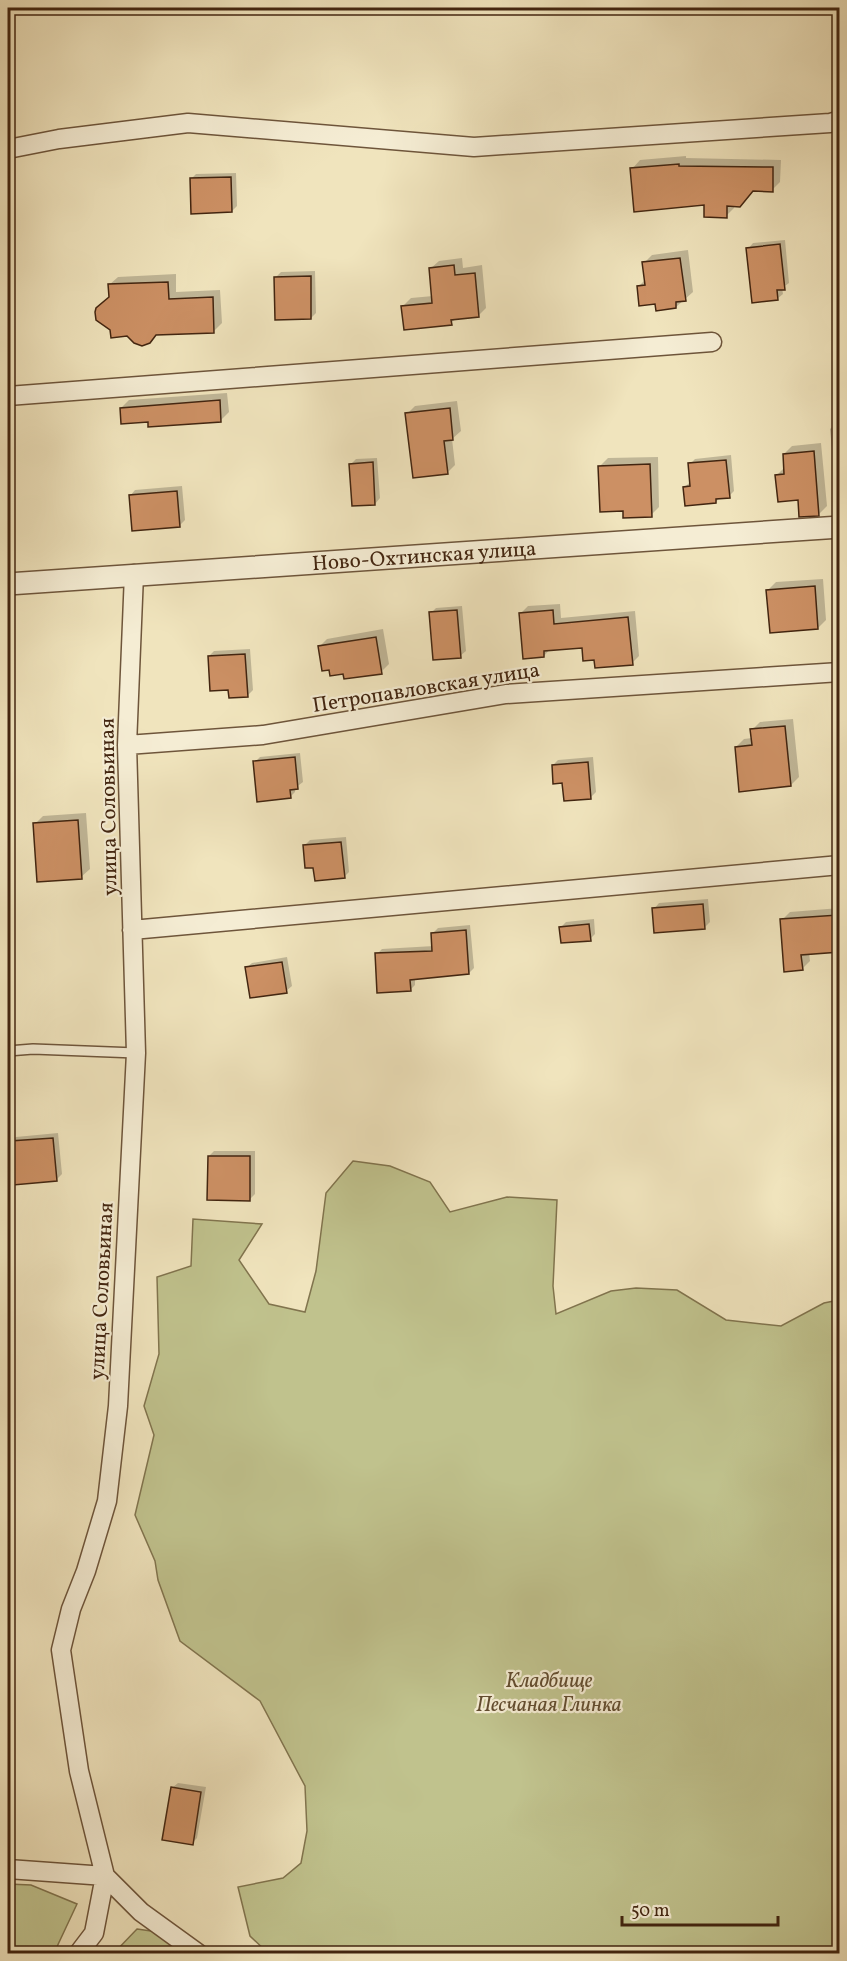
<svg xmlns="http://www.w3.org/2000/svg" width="847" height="1961" viewBox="0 0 847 1961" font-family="Vollkorn,serif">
<rect width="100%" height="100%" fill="#f0e4bd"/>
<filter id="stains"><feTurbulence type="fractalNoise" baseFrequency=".00333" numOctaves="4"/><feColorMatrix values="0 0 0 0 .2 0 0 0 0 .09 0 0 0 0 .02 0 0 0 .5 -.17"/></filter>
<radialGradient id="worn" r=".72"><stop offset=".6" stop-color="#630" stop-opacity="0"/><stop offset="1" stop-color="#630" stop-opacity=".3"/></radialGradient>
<path fill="#c0c28d" stroke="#81744e" stroke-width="1.5" d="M 353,1161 L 390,1166 L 430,1182 L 450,1212 L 507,1197 L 557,1200 L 553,1286 L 556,1314 L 611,1291 L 636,1288 L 677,1290 L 726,1320 L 781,1326 L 824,1303 L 839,1300 L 839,1953 L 269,1954 L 250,1936 L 238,1887 L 283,1878 L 301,1863 L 307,1831 L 305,1786 L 260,1701 L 180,1641 L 158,1580 L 155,1561 L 135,1515 L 154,1435 L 144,1406 L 159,1354 L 157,1277 L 191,1266 L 193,1219 L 262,1224 L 239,1260 L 269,1304 L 305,1312 L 316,1271 L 326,1193 Z
M 8,1884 L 31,1885 L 77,1904 L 54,1953 L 8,1953 Z
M 137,1929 L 158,1932 L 186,1954 L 113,1954 Z"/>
<path fill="#0003" d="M 686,156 L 686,158 L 781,160 L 780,182 L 772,190 L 754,190 L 735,205 L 734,208 L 726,216 L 705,204 L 632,169 L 640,160 Z
M 236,173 L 237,206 L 232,211 L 191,179 L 196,174 Z
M 785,240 L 789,283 L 782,288 L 783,294 L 777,299 L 748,249 L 753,243 Z
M 688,250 L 693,292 L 676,307 L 656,303 L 638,287 L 646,279 L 644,263 L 652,255 Z
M 462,258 L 463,268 L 482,265 L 486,308 L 478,316 L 456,318 L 451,323 L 403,306 L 411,298 L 433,296 L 430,269 L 439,261 Z
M 315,271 L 316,313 L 311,318 L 276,277 L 281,272 Z
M 176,274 L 176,292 L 220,290 L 222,323 L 214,331 L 110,297 L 109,285 L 118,277 Z
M 227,393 L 229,412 L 221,420 L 149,420 L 121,408 L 129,400 Z
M 457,401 L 461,431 L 452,439 L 455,465 L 447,473 L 407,414 L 415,406 Z
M 836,423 L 840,423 L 840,459 L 833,459 L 830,429 Z
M 821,443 L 827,506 L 819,514 L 799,498 L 777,475 L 785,467 L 784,454 L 792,446 Z
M 731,455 L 734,491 L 729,496 L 720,497 L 716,502 L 685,487 L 690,482 L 690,464 L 695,459 Z
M 658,457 L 659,507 L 651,515 L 625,510 L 600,466 L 608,458 Z
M 377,458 L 380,498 L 375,504 L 351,464 L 356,459 Z
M 182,486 L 185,520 L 180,525 L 130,496 L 135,490 Z
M 823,579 L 826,620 L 818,628 L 768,590 L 776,582 Z
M 560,604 L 561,618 L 635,611 L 639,656 L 632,663 L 596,658 L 584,646 L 550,649 L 544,656 L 521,613 L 528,606 Z
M 462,606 L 466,651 L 460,656 L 431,613 L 436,608 Z
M 383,629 L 389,664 L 381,672 L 344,672 L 319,647 L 327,639 Z
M 250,649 L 253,690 L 247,696 L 230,688 L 209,656 L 214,651 Z
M 793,719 L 799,777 L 791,785 L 736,747 L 744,739 L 752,738 L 752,730 L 760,722 Z
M 300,753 L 303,782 L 295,788 L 295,792 L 290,797 L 255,762 L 260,757 Z
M 593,757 L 596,792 L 591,797 L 563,781 L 553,765 L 558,760 Z
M 86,813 L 90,869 L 81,877 L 35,824 L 43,816 Z
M 346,837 L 349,872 L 344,877 L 315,866 L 304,846 L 310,840 Z
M 708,899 L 710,922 L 705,927 L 654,909 L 659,903 Z
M 840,908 L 840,950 L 809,953 L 810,961 L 802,969 L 782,920 L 790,912 Z
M 594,919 L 595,934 L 590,939 L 561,927 L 566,922 Z
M 470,925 L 474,968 L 469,973 L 415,978 L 415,985 L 410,990 L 377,954 L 382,949 L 434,946 L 433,933 L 438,928 Z
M 287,957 L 292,986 L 286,991 L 246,968 L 252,963 Z
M 58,1133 L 62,1174 L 56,1180 L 11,1142 L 16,1137 Z
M 214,1151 L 255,1151 L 255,1194 L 250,1199 L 209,1156 Z
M 178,1783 L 206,1787 L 197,1838 L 192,1843 L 172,1788 Z"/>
<path fill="#cc9064" stroke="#422510" stroke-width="1.5" d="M 679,164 L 679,166 L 773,167 L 773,192 L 753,191 L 740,207 L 727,206 L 727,218 L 704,217 L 704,205 L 634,212 L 630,168 Z
M 231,177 L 232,212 L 191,214 L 190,178 Z
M 780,244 L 785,290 L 777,290 L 778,300 L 752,303 L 746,248 Z
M 680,258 L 686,301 L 676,302 L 676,308 L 656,311 L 655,304 L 639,306 L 637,286 L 645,285 L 642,262 Z
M 454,265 L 455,275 L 475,273 L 479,317 L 451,320 L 452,325 L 404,330 L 401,306 L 432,303 L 429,268 Z
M 311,276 L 311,319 L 275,320 L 274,277 Z
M 168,282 L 169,299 L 213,297 L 214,333 L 156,335 L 150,343 L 142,346 L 134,343 L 127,336 L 111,338 L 110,330 L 96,320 L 95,312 L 96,308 L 109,297 L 108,284 Z
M 220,400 L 221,422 L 148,427 L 148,422 L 121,424 L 120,408 Z
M 450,408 L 453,440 L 444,441 L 448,474 L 413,478 L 405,413 Z
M 814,451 L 819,516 L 799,517 L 798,500 L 778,502 L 775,475 L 784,474 L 783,454 Z
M 726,460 L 730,498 L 716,499 L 716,503 L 685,506 L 683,487 L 690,486 L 688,463 Z
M 373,462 L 375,505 L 352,506 L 349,464 Z
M 650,464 L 652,517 L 623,518 L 623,511 L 600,512 L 598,466 Z
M 177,491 L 180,527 L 132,531 L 129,495 Z
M 815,586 L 818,629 L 770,633 L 766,590 Z
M 457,610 L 461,658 L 433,660 L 429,612 Z
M 553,610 L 554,624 L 628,617 L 633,665 L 595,668 L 594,660 L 583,661 L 582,648 L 544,651 L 544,657 L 523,659 L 519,613 Z
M 376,637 L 382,674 L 344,679 L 343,674 L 330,676 L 329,670 L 322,671 L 318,646 Z
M 245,654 L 248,697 L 229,698 L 228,690 L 210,691 L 208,656 Z
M 785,726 L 791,786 L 739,792 L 735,747 L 752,745 L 750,729 Z
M 295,757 L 298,789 L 290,790 L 291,798 L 257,802 L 253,761 Z
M 588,762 L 591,799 L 564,801 L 562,783 L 553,784 L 552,765 Z
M 78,820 L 82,879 L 37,882 L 33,823 Z
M 341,842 L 345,878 L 315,881 L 313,868 L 305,868 L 303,845 Z
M 703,904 L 705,929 L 654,933 L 652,908 Z
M 838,915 L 840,952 L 801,955 L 803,970 L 784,972 L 780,919 Z
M 589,924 L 591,941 L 561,943 L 559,927 Z
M 466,930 L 469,974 L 410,980 L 411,991 L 377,993 L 375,953 L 432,951 L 431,933 Z
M 282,962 L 287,993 L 250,998 L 245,967 Z
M 53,1138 L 57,1181 L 13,1185 L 10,1141 Z
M 208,1156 L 250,1156 L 250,1201 L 207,1200 Z
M 171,1787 L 201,1792 L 193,1845 L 162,1840 Z"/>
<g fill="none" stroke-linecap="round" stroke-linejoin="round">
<defs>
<path id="service" d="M 8,1051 L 33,1049 L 136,1053"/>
<path id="minor" d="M 8,149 L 59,139 L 188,123 L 474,147 L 830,123 L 840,120
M 8,396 L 712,342
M 134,574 L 127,745 L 136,1053 L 118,1406 L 107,1501 L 86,1571 L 71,1609 L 61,1650 L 79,1771 L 105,1876 L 141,1912 L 199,1954
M 127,745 L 263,735 L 506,694 L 840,672
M 132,930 L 840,865
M 8,1869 L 105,1876
M 78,1954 L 94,1933 L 105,1876"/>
<g id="tertiary">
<path id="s1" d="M 8,584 L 840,527"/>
</g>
</defs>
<use href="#service" stroke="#6e553b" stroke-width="12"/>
<use href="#minor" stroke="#6e553b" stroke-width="21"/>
<use href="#tertiary" stroke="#6e553b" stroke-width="24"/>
<use href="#service" stroke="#f5edd4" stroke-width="9"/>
<use href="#minor" stroke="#f5edd4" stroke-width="18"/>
<use href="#tertiary" stroke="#f5edd4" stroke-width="21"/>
</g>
<g text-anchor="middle" stroke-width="4.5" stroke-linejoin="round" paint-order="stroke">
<g font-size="21" fill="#422510" stroke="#f5edd4">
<text dy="7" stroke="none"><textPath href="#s1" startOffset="417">Ново-Охтинская улица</textPath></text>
<text transform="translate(426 687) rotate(-9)" y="7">Петропавловская улица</text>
<text transform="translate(108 807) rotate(-91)" y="7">улица Соловьиная</text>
<text transform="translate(101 1291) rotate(-87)" y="7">улица Соловьиная</text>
</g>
<g font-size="21" font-style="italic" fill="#624c2f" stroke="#f5edd4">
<text x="549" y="1687">Кладбище<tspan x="549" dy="24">Песчаная Глинка</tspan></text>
</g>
</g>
<rect width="847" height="1961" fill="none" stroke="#f0e4bd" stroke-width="30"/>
<rect x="9" y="9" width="829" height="1943" fill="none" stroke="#422510" stroke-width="3"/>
<rect x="15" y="15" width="817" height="1931" fill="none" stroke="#422510" stroke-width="1.5"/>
<path d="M622 1916v9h156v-9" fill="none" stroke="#422510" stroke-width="3"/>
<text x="631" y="1916" font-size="18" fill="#422510" stroke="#f5edd4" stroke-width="4.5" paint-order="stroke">50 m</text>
<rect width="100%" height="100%" filter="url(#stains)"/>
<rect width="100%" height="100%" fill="url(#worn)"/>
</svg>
